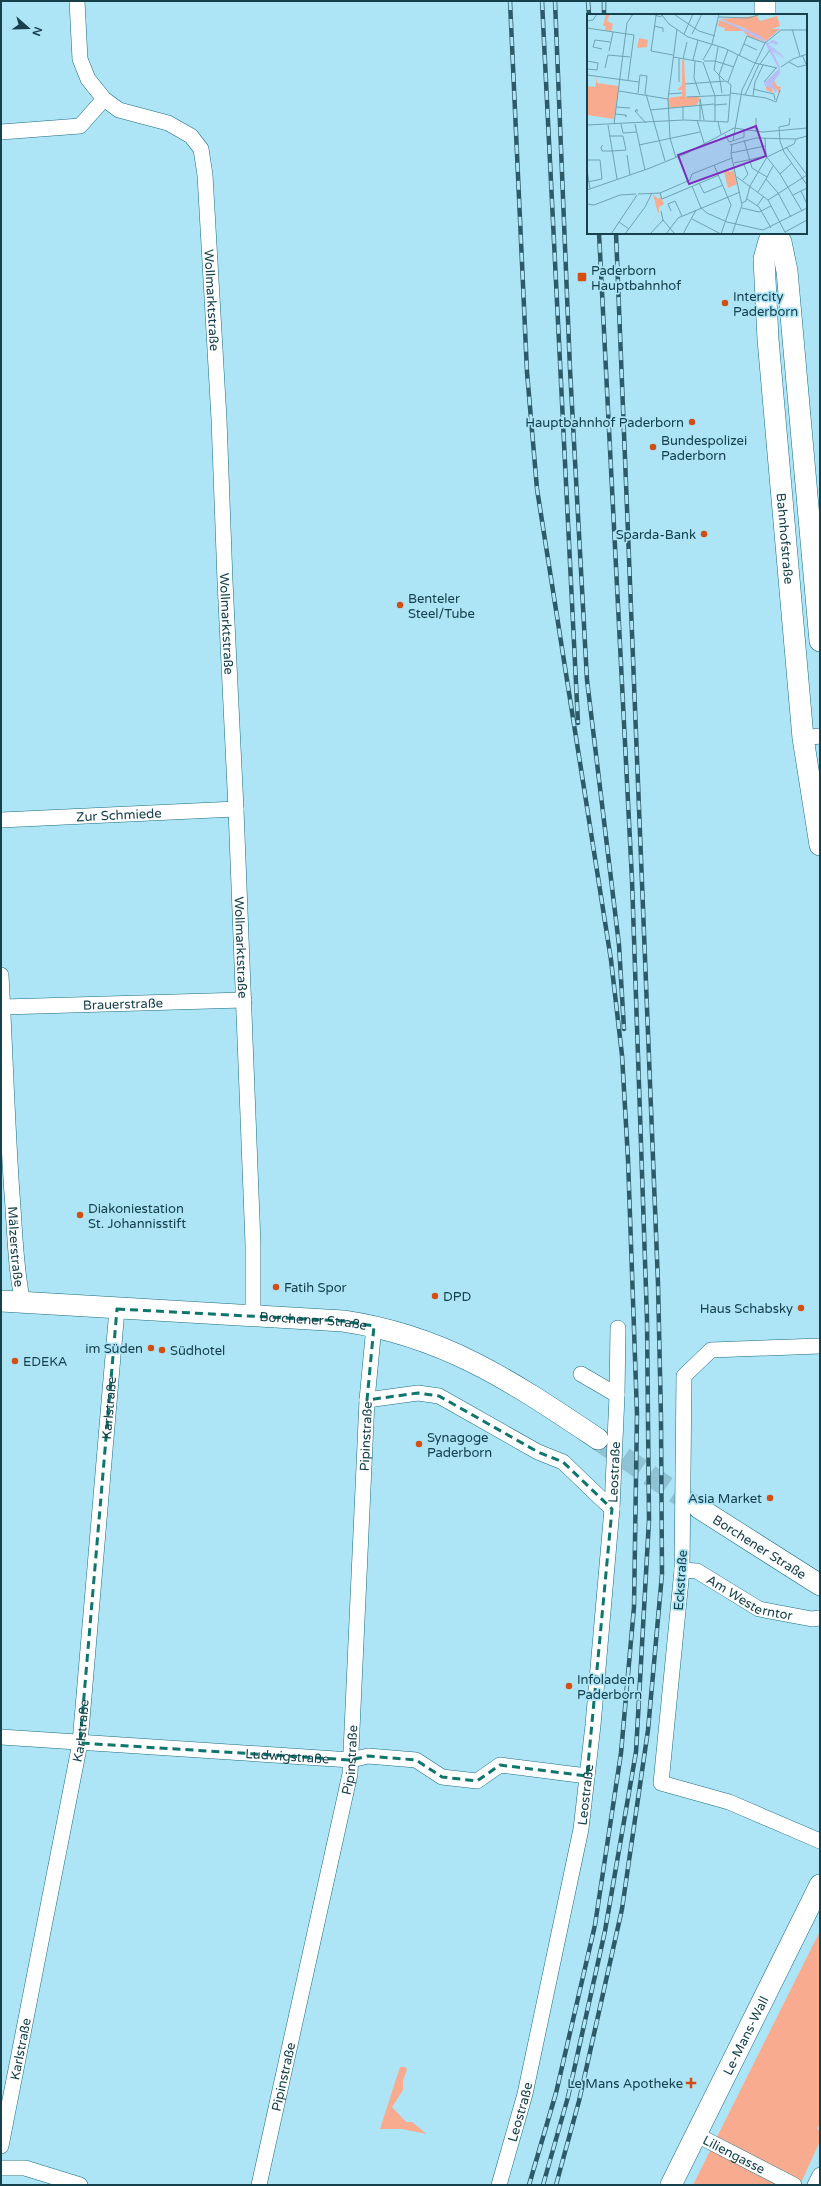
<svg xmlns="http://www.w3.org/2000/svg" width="821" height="2186" viewBox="0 0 821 2186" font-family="'Varela Round',sans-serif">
<rect width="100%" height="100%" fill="#ade4f6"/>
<path fill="#f8ab8f" d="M 820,1931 L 820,2124 L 817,2129 L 820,2131 L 820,2141 L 800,2185 L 693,2185 Z
M 400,2067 L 405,2067 L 407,2069 L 403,2081 L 403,2090 L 392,2107 L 406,2122 L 412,2122 L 427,2134 L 402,2129 L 380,2129 Z"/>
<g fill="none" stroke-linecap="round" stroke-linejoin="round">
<path stroke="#8fc3d4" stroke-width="21" stroke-dasharray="21 10" stroke-linecap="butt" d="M 598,1440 L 698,1508"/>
<defs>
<g id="minor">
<path id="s1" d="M 77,1 L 80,59 L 88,79 L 104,99 L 119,110 L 168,123 L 191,136 L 201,149 L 205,175 L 219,419 L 225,581 L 236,809 L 253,1244 L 253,1316"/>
<path d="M 1,132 L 80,126 L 104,99"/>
<path d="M 803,738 L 820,736"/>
<path id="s2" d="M 1,820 L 236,809"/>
<path id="s3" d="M 1,975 C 5,1048 7,1121 12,1194 C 15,1230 15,1267 23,1303"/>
<path id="s4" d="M 3,1007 L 244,1000"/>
<path d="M 820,1346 L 711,1350 L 684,1376 L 682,1570 L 661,1783 L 729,1802 L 820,1841"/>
<path d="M 617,1395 L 618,1328"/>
<path d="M 367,1400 L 418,1393 L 439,1396 L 538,1452 L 563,1462 L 612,1509"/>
<path id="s5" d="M 682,1570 L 697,1571 L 759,1609 L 812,1619 L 819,1618"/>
<path id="s6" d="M 1,1737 L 351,1760 L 368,1756 L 416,1760 L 442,1777 L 477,1781 L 500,1765 L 587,1776"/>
<path id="s7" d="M 695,2134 L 794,2185"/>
<path id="s8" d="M 1,2146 L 80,1743 L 117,1309"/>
<path d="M 1,2168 L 25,2168 L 80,2185"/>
<path id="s9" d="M 259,2185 L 350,1774 L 367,1400 L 374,1326"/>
<path id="s10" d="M 499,2185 L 525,2094 L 581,1829 L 593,1725 L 612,1509 L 617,1395 L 581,1374"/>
<path d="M 815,2185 L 820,2175"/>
</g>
<g id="secondary">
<path d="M 765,1 L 765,15"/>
<path id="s11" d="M 775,233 L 769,241 L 764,259 L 768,339 L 803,738 L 820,845"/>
<path d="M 776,233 L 781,242 L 787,271 L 820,641"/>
<path id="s12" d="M 1,1301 L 343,1321 C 446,1336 514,1383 598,1439"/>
<path id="s13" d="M 699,1508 L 820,1585"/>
<path id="s14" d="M 671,2185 L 820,1885"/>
</g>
</defs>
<use href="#minor" stroke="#1a6c82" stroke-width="16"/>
<use href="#secondary" stroke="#1a6c82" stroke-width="22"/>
<use href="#minor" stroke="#fff" stroke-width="15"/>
<use href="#secondary" stroke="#fff" stroke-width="21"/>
<defs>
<path id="rail" d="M 510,1 L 527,372 L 537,489 L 611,960 L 622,1055 L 628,1159 L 637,1414 L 634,1607 L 621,1753 L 595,1925 L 556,2093 L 529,2185
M 542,1 L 578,723
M 555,1 L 570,369 L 587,680 L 619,945 L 624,1029
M 588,1 L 589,15
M 604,1 L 604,15
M 543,2185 L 568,2097 L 605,1931 L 636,1752 L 649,1520 L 647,1319 L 632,880 L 599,233
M 556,2185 L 579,2101 L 622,1909 L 648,1730 L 662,1574 L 661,1418 L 658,1283 L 616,233"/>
</defs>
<use href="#rail" stroke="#2d5a67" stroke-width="4.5"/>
<use href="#rail" stroke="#ade4f6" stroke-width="3" stroke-dasharray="9" stroke-linecap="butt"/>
</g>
<path fill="none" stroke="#0f766e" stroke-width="3" stroke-dasharray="8 5" stroke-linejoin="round" d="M 117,1309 L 343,1321 L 374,1326 L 367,1400 L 418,1393 L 439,1396 L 538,1452 L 563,1462 L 612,1509 L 587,1776 L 500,1765 L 477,1781 L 442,1777 L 416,1760 L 368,1756 L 351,1760 L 80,1743 Z"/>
<g fill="#d44e11" stroke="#ade4f6" stroke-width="1.5">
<rect x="577" y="272" width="10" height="10" rx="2"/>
<circle cx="725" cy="303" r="4"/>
<circle cx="692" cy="422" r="4"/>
<circle cx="653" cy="447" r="4"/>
<circle cx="704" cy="534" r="4"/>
<circle cx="400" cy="605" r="4"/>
<circle cx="80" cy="1215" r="4"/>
<circle cx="276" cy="1287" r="4"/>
<circle cx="435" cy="1296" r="4"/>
<circle cx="801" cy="1308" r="4"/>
<circle cx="151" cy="1348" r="4"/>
<circle cx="162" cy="1350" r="4"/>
<circle cx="15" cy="1361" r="4"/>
<circle cx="419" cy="1444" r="4"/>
<circle cx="770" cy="1498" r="4"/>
<circle cx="569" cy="1686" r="4"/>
<path d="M689 2077h4v4h4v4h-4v4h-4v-4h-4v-4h4z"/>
</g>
<g text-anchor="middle" stroke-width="3.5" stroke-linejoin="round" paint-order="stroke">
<g font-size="13" fill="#15404c" stroke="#ade4f6" text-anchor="start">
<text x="591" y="275">Paderborn<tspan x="591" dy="15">Hauptbahnhof</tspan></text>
<text x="733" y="301">Intercity<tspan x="733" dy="15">Paderborn</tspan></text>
<text x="684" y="427" text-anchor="end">Hauptbahnhof Paderborn</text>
<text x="661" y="445">Bundespolizei<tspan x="661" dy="15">Paderborn</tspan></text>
<text x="696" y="539" text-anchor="end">Sparda-Bank</text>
<text x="408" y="603">Benteler<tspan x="408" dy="15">Steel/Tube</tspan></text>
<text x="88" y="1213">Diakoniestation<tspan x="88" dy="15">St. Johannisstift</tspan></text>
<text x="284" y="1292">Fatih Spor</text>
<text x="443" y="1301">DPD</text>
<text x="793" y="1313" text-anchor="end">Haus Schabsky</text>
<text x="143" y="1353" text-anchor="end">im Süden</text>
<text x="170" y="1355">Südhotel</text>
<text x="23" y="1366">EDEKA</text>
<text x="427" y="1442">Synagoge<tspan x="427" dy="15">Paderborn</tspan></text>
<text x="762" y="1503" text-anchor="end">Asia Market</text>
<text x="577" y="1684">Infoladen<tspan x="577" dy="15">Paderborn</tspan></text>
<text x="683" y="2088" text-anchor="end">Le Mans Apotheke</text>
</g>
<g font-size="13" fill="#15404c" stroke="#ade4f6">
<text dy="5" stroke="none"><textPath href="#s1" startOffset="369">Wollmarktstraße</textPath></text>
<text dy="5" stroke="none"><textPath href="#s11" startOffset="309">Bahnhofstraße</textPath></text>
<text dy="5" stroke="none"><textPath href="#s1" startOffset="693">Wollmarktstraße</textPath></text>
<text dy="5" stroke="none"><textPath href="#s2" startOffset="118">Zur Schmiede</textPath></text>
<text dy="5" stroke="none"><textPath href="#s1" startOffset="1017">Wollmarktstraße</textPath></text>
<text dy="5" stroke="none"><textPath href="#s4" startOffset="120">Brauerstraße</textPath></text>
<text dy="5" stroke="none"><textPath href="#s3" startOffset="272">Mälzerstraße</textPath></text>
<text dy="5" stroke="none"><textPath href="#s12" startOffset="313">Borchener Straße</textPath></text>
<text dy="5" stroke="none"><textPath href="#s8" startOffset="747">Karlstraße</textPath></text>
<text dy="5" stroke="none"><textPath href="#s9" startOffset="759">Pipinstraße</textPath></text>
<text dy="5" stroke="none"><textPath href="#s10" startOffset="724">Leostraße</textPath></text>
<text dy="5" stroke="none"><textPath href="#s13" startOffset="72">Borchener Straße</textPath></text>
<text transform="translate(680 1580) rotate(-86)" y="5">Eckstraße</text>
<text dy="5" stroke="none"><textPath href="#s5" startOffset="75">Am Westerntor</textPath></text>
<text dy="5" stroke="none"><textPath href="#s8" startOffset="423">Karlstraße</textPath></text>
<text dy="5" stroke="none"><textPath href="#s6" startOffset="287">Ludwigstraße</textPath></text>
<text dy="5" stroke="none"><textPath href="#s9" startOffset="435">Pipinstraße</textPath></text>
<text dy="5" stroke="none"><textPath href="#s10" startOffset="400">Leostraße</textPath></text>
<text dy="5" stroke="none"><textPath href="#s14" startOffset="167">Le-Mans-Wall</textPath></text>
<text dy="5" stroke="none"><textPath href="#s8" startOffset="99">Karlstraße</textPath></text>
<text dy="5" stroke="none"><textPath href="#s9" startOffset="111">Pipinstraße</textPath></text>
<text dy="5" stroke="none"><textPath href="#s10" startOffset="76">Leostraße</textPath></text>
<text dy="5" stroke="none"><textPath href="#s7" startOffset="44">Liliengasse</textPath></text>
</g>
</g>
<g transform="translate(587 14)">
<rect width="220" height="220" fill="#ade4f6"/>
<path d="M 19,0 L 23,0 L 20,7 L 26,10 L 24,17 L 18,16 L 19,12 L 16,12 ZM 170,2 L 173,7 L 190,2 L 193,12 L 185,15 L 193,15 L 179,27 L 157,14 L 133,5 ZM 132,6 L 159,16 L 178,28 L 161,22 L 156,17 L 137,17 L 138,14 L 131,12 ZM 52,24 L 61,26 L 60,33 L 50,34 ZM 95,46 L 97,46 L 99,83 L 113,82 L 112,86 L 110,91 L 82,94 L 81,84 L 95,82 L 95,76 L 90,76 L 95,71 ZM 191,56 L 192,59 L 187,66 L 190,72 L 194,73 L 191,81 L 191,76 L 185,74 L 186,79 L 179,76 L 179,73 L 184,73 L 182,68 ZM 10,63 L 10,69 L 32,72 L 27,105 L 0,101 L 0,72 L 8,73 ZM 145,154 L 146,154 L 150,170 L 141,174 L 137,158 L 141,156 L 142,158 L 146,157 ZM 66,180 L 71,185 L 74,183 L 77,190 L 72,193 L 72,198 L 56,220 L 71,199 Z" fill="#f8ab8f"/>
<path d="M 122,0 L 172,21 L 181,29 L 186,26 L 191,28 L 190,31 L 185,29 L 181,30 L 194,40 L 198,45 L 184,35 L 197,47 L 185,37 L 193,53 L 193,59 L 185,70 L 190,77 L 188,79 L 186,74 L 179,73 L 181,67 L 178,73 L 177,69 L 192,55 L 177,27 Z" fill="#b8bdf7"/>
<path fill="none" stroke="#70a2b2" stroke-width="1" d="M 66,0 L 73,3 L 77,0M 74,0 L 82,10 L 101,23 L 137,34 L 168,49M 88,1 L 112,17 L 128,22M 69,2 L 64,37 L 86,41M 132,3 L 161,4 L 174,0M 0,7 L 6,6 L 10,0M 67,12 L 76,14 L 76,18M 0,14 L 47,21 L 41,66M 205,15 L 213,42M 97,20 L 106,0M 105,20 L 115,0M 125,30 L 132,0M 157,30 L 170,36M 131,33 L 127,56 L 137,66M 15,35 L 6,33 L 8,26 L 23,28M 22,37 L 26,18M 215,41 L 220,52M 152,42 L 160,22 L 178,29M 86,43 L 115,48M 96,45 L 100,28M 106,46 L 111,26M 116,46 L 125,30M 0,47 L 11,49 L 10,56 L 0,55M 108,47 L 107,64 L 113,81M 117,47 L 128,47 L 147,53M 116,48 L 128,82 L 128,107M 202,48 L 211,53 L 219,51M 168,49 L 190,54M 173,50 L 183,36M 194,53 L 206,45 L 220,40M 18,54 L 21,41 L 43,43M 0,61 L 52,68M 92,68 L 92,44M 141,68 L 151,41M 177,68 L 189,54M 166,75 L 187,80 L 188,86M 32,77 L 81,85M 51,79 L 53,61 L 60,62 L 58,80M 135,79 L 132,61 L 141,36M 144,79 L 179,84 L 189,88 L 193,76M 59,80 L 78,147M 81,80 L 95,79M 158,81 L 172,50M 166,82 L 168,68 L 176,51M 100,83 L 143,81M 113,85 L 117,106M 113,85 L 113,106M 127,91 L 140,90M 96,92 L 96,106M 29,93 L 43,94M 63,96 L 127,90M 50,98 L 50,95 L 48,97 L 59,109M 28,100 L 38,101 L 39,101 L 39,103 L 38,101M 203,104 L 202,111 L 192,113 L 193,127 L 197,138 L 220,171M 110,106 L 118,132M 131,108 L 134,120M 27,110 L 40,9 L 46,0M 34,110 L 36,119 L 50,118M 48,110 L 58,156M 0,111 L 97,106 L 141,108 L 144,71 L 139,67 L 98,70M 21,111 L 30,165M 169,118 L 169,104M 138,120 L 142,128 L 157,123 L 157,116M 22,122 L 36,122 L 39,136 L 25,137M 178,124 L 179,142 L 193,160 L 215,197M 146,126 L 155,76 L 178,29 L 194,16 L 220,16M 157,126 L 165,154 L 180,163M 16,131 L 14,133 L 15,137 L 25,137M 52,131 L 113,118M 143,131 L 169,124 L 209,125 L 220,122M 199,133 L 220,161M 144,139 L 178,132M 40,141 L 43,161M 89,144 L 83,124 L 81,85 L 90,15M 0,146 L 13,146 L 15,165 L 0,168M 147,149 L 179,142M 186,152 L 179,165 L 191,179 L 204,203M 63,154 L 100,139 L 147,114 L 176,118 L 220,114M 0,156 L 3,175M 131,160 L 147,153M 193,160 L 205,149M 150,163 L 181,186 L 199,220M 156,166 L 161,160 L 157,151M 112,169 L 117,179 L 136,171M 105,172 L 114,194 L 120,199 L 140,208 L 176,216 L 220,194M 0,176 L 63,154M 214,177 L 220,190M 171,178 L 179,165M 73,179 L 75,185 L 132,161M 51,180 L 73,179 L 103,166 L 105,160 L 145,144M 206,181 L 220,174M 160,185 L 172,193 L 184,214M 181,186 L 220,161M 155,189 L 159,187 L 163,172 L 180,143 L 207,130 L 209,125M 0,190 L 7,191 L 33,181 L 49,180M 170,192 L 177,182M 155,194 L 172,198 L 184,192M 74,197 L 76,206 L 88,220M 84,197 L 81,190 L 88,187 L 95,202M 105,205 L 134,220 L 144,191 L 127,151M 32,208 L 42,215M 198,218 L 220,206M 24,220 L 50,181M 38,220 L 58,193 L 65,179M 63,220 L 76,206M 79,220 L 91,204 L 153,178M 96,220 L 109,196M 145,220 L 155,191 L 144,140 L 145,130"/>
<path fill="#7b2cbf" fill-opacity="0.15" stroke="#7b2cbf" stroke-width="2" d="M 169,112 L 179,142 L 102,170 L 91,141 Z"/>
<rect width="220" height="220" fill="none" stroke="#15404c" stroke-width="2"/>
</g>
<rect width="821" height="2186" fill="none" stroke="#15404c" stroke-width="4"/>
<g transform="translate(28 28) rotate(110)" stroke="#ade4f6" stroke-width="3" paint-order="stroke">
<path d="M0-3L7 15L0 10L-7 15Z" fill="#15404c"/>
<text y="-6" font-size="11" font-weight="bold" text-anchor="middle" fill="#15404c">N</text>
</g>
</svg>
